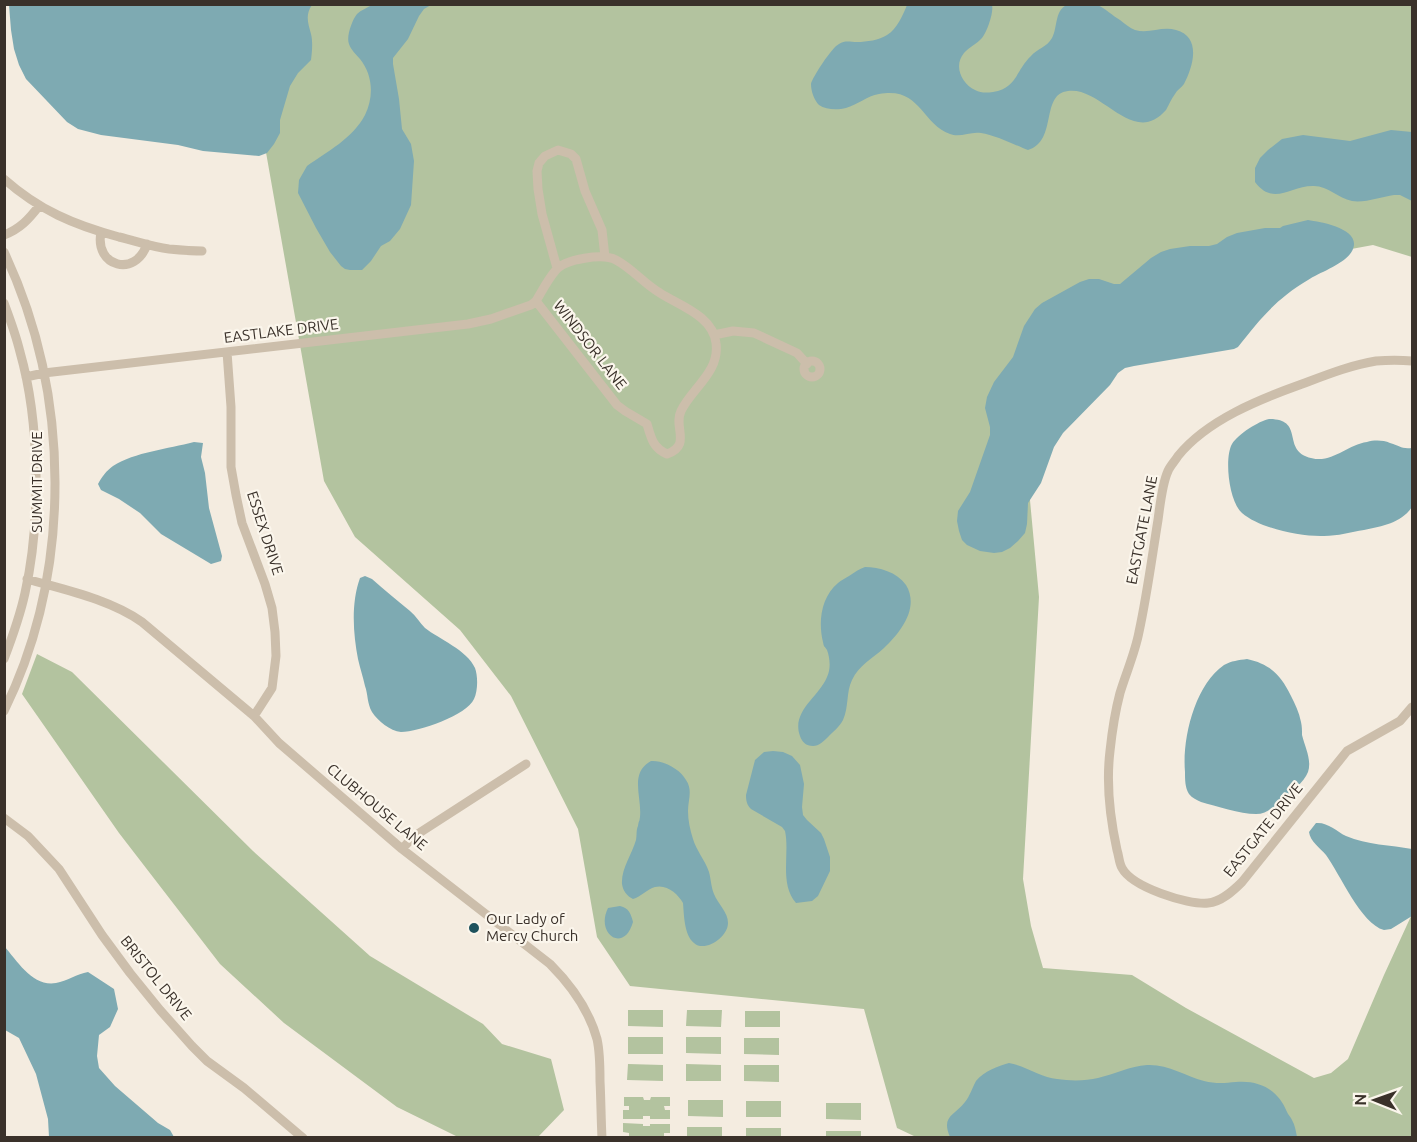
<svg xmlns="http://www.w3.org/2000/svg" width="1417" height="1142" viewBox="0 0 1417 1142" font-family="Ubuntu,sans-serif">
<rect width="100%" height="100%" fill="#f4ece0"/>
<path fill="#b3c39f" d="M 296,5 L 1412,5 L 1412,257 L 1373,245 L 1151,286 L 1027,468 L 1039,597 L 1023,879 L 1031,926 L 1043,968 L 1132,975 L 1186,1008 L 1314,1078 L 1331,1073 L 1348,1059 L 1384,975 L 1412,914 L 1412,1137 L 916,1137 L 897,1128 L 864,1009 L 630,986 L 597,937 L 578,829 L 511,696 L 460,630 L 355,537 L 324,481 L 258,107 Z
M 37,654 L 72,672 L 253,851 L 370,956 L 483,1024 L 502,1044 L 551,1059 L 564,1110 L 538,1137 L 458,1137 L 397,1107 L 284,1023 L 220,964 L 119,833 L 22,694 Z
M 628,1010 L 663,1010 L 663,1027 L 628,1026 Z
M 687,1010 L 722,1010 L 721,1027 L 686,1026 Z
M 745,1011 L 780,1011 L 780,1027 L 745,1027 Z
M 628,1037 L 663,1037 L 663,1054 L 628,1054 Z
M 686,1037 L 721,1037 L 721,1054 L 686,1053 Z
M 744,1038 L 779,1038 L 779,1055 L 744,1054 Z
M 628,1064 L 663,1065 L 663,1081 L 627,1080 Z
M 686,1064 L 721,1065 L 721,1081 L 686,1081 Z
M 744,1065 L 779,1065 L 779,1082 L 744,1081 Z
M 624,1097 L 643,1097 L 644,1100 L 650,1100 L 651,1097 L 670,1097 L 670,1106 L 664,1106 L 665,1110 L 670,1110 L 670,1119 L 650,1119 L 650,1116 L 643,1116 L 643,1119 L 623,1119 L 623,1110 L 629,1110 L 629,1106 L 624,1106 Z
M 688,1100 L 723,1100 L 723,1117 L 688,1116 Z
M 746,1101 L 781,1101 L 781,1117 L 746,1117 Z
M 826,1103 L 861,1103 L 861,1120 L 826,1119 Z
M 623,1123 L 643,1124 L 643,1126 L 650,1126 L 650,1124 L 670,1124 L 670,1133 L 664,1133 L 664,1137 L 670,1137 L 623,1137 L 629,1137 L 629,1133 L 623,1132 Z
M 687,1127 L 722,1127 L 722,1137 L 687,1137 Z
M 746,1128 L 781,1128 L 781,1137 L 746,1137 Z
M 826,1131 L 861,1131 L 861,1137 L 826,1137 Z"/>
<path fill="#7eaab2" d="M 9,5 L 312,5 C 305,15 308,23 311,34 C 313,42 312,52 311,60 L 298,73 L 290,86 L 280,120 L 280,133 L 274,144 L 267,153 L 259,156 L 203,151 L 178,145 L 101,135 L 78,129 L 67,122 L 26,79 L 19,65 L 14,49 L 11,30 Z
M 372,5 L 431,5 L 424,9 L 419,16 L 408,39 L 393,58 L 393,64 L 399,99 L 402,129 L 411,144 L 414,161 L 411,205 L 400,229 L 390,241 L 381,246 L 371,261 L 362,270 L 350,270 L 345,269 L 341,266 L 330,252 L 316,228 L 298,193 L 299,180 L 307,166 C 327,152 353,138 365,115 C 374,97 373,75 360,59 C 356,54 351,50 349,44 C 346,37 352,20 357,14 C 361,10 367,8 372,5 Z
M 907,5 L 992,5 C 994,12 987,32 982,38 C 977,44 969,47 964,53 C 953,66 962,84 975,90 C 981,93 986,93 993,92 C 1017,88 1016,70 1031,56 C 1037,49 1047,47 1052,38 C 1058,28 1054,7 1070,4 C 1077,3 1091,3 1097,5 C 1105,8 1113,16 1120,20 C 1125,24 1130,28 1135,30 C 1149,34 1162,26 1176,30 C 1202,37 1193,67 1184,84 C 1181,88 1177,90 1175,94 C 1171,99 1169,105 1166,110 C 1133,148 1102,86 1068,91 C 1040,94 1058,141 1028,150 C 1015,145 995,135 981,133 C 971,131 960,138 950,134 C 921,123 920,86 879,94 C 867,96 857,105 846,108 C 838,110 826,110 819,105 C 814,100 811,91 811,84 C 812,78 832,47 839,44 C 845,40 850,42 857,42 C 867,42 879,40 887,35 C 897,29 903,15 907,5 Z
M 1391,130 L 1412,132 L 1412,201 L 1400,195 L 1394,195 C 1381,197 1365,203 1352,201 C 1338,198 1328,186 1314,186 C 1291,185 1274,207 1255,182 L 1255,168 L 1260,158 L 1268,150 L 1282,139 L 1303,135 L 1350,141 Z
M 1308,220 C 1322,222 1361,229 1353,249 C 1348,263 1320,272 1308,280 C 1276,299 1260,319 1238,347 L 1234,349 L 1134,366 L 1125,368 L 1118,373 L 1110,385 L 1063,433 L 1054,447 L 1041,483 L 1028,503 L 1027,524 L 1025,533 L 1018,541 L 1010,548 L 1002,552 L 994,553 L 980,551 L 967,545 L 962,540 L 959,531 L 957,521 L 958,511 L 970,492 L 990,435 L 990,427 L 985,408 L 987,397 L 994,382 L 1013,357 L 1024,326 L 1035,309 L 1042,303 L 1080,282 L 1089,279 L 1099,279 L 1114,284 L 1120,284 L 1151,258 L 1161,252 L 1170,249 L 1190,246 L 1209,246 L 1217,244 L 1227,237 L 1237,233 L 1265,228 L 1280,228 L 1283,226 Z
M 1269,419 C 1303,419 1284,446 1305,456 C 1330,467 1345,445 1367,442 C 1374,440 1383,440 1390,443 C 1401,446 1400,449 1412,448 L 1412,507 C 1401,523 1383,526 1364,530 C 1351,532 1338,536 1324,536 C 1301,537 1259,528 1242,513 C 1229,502 1224,458 1232,444 C 1238,434 1259,421 1269,419 Z
M 194,442 L 203,443 L 201,457 L 205,473 L 209,508 L 222,556 L 221,561 L 211,564 L 161,534 L 140,513 L 119,499 L 101,490 L 98,484 C 101,478 107,470 113,466 C 135,452 168,449 194,442 Z
M 865,567 C 879,567 897,572 906,585 C 920,608 900,633 884,648 C 872,659 859,665 852,680 C 846,692 849,707 843,720 C 840,726 833,732 828,737 C 824,741 819,746 813,746 C 806,746 802,742 800,736 C 791,711 819,697 827,677 C 831,669 830,658 827,650 C 824,645 824,648 823,642 C 818,622 821,597 838,583 C 841,580 846,578 849,576 C 855,572 859,569 865,567 Z
M 365,576 L 372,579 C 384,590 397,600 410,611 C 416,616 420,623 425,628 C 439,639 467,650 475,668 C 478,676 478,691 474,699 C 467,715 419,732 401,732 C 390,731 378,721 372,712 C 367,703 368,694 365,686 C 363,677 360,668 358,659 C 353,633 351,603 360,578 Z
M 1247,659 C 1270,664 1281,675 1291,696 C 1295,704 1299,712 1301,722 C 1302,726 1302,731 1302,735 C 1305,747 1312,760 1308,772 C 1304,782 1292,792 1283,799 C 1275,806 1267,814 1256,814 C 1240,814 1216,806 1201,802 C 1197,800 1192,798 1189,794 C 1185,788 1185,779 1185,772 C 1182,738 1195,685 1224,665 C 1231,661 1239,660 1247,659 Z
M 773,751 L 783,752 L 792,756 L 800,765 L 804,784 L 802,807 L 803,815 L 807,820 L 821,833 L 824,839 L 830,857 L 830,871 L 818,896 L 812,901 L 796,903 C 779,883 790,854 785,831 L 782,827 L 751,809 C 747,805 746,801 746,795 L 755,760 L 764,752 Z
M 651,761 C 663,760 680,769 686,780 C 693,790 688,800 688,811 C 688,820 690,830 693,839 C 696,850 705,860 709,872 C 711,879 711,887 714,894 C 718,904 728,912 728,923 C 728,937 705,953 694,943 C 684,935 684,914 683,903 C 678,894 667,884 655,887 C 647,889 641,897 633,899 C 627,896 623,891 622,884 C 621,869 632,854 636,840 C 637,835 636,830 638,826 C 639,819 639,824 640,817 C 642,797 629,773 651,761 Z
M 1316,823 C 1328,822 1336,831 1346,836 C 1367,845 1391,845 1412,849 L 1412,916 L 1391,929 L 1384,930 C 1361,924 1340,874 1326,855 C 1320,848 1310,841 1309,832 Z
M 620,906 C 629,908 631,914 633,922 C 624,954 595,934 608,908 Z
M 4,946 C 18,962 33,987 56,983 C 67,981 77,974 88,972 L 114,989 L 118,1009 L 110,1027 L 99,1035 L 97,1056 L 99,1068 L 115,1086 L 158,1123 L 170,1130 L 174,1137 L 49,1137 L 48,1119 L 36,1074 L 19,1038 L 5,1030 Z
M 1009,1063 C 1026,1066 1042,1078 1057,1079 C 1070,1081 1086,1081 1098,1078 C 1115,1074 1130,1066 1147,1065 C 1168,1064 1185,1076 1204,1081 C 1216,1084 1225,1083 1236,1082 C 1260,1080 1278,1090 1287,1112 C 1288,1115 1291,1117 1292,1120 C 1295,1125 1296,1132 1297,1137 L 950,1137 C 941,1116 954,1116 965,1102 C 970,1096 972,1088 976,1081 C 984,1071 998,1066 1009,1063 Z"/>
<g fill="none" stroke-linecap="round" stroke-linejoin="round">
<path stroke="#ccbeab" stroke-width="9" d="M 4,179 C 39,210 74,225 119,237 C 136,241 152,247 169,249 C 180,250 191,251 202,251
M 101,232 C 94,267 136,278 147,244
M 4,235 C 20,229 29,219 39,206
M 4,252 C 71,394 73,570 4,711
M 557,268 L 542,214 L 538,189 L 537,171 L 539,163 L 545,156 L 558,150 L 571,154 L 576,159 L 585,191 L 602,230 L 605,257
M 4,303 C 10,319 16,335 20,352 C 40,422 41,522 25,593 C 20,616 12,638 4,659
M 714,335 L 733,331 L 754,333 L 797,353 L 807,364
M 227,352 L 231,407 L 231,467 L 236,495 L 242,523 L 265,584 L 272,608 L 275,632 L 276,656 L 272,688 L 254,716
M 1412,361 C 1401,360 1388,360 1376,361 C 1351,365 1326,375 1302,384 C 1260,399 1207,420 1178,456 C 1175,461 1170,466 1168,471 C 1162,484 1160,506 1158,520 C 1152,557 1147,595 1139,632 C 1135,653 1126,673 1120,693 C 1115,712 1112,732 1110,751 C 1106,784 1110,818 1117,850 C 1119,856 1119,863 1122,868 C 1132,887 1187,905 1208,903 C 1221,902 1233,891 1242,882 L 1347,751 L 1400,721 L 1412,707
M804 369a8 8 0 1 1 16 0a8 8 0 1 1-16 0Z
M 26,377 L 44,373 L 468,324 L 491,319 L 531,305 L 536,301 C 542,291 548,279 556,270 C 565,259 603,253 616,260 C 633,269 644,284 660,293 C 680,306 713,316 716,343 C 720,372 692,388 681,411 C 673,427 692,445 667,454 C 653,448 651,438 647,424 L 625,411 L 617,405 L 536,301
M 27,579 C 65,590 109,599 142,622 L 254,716 L 279,743 L 402,849 L 550,964 C 571,985 589,1010 597,1039 C 600,1052 600,1067 600,1081 C 601,1100 601,1119 602,1138
M 4,818 L 28,836 L 59,869 L 102,935 L 130,973 L 160,1010 L 192,1046 L 207,1061 L 244,1088 L 303,1138
M 402,849 L 413,837 L 526,764"/>
</g>
<circle fill="#1e525d" stroke="#fbf6ec" stroke-width="2" cx="474" cy="928" r="6"/>
<g text-anchor="middle" stroke-width="4.5" stroke-linejoin="round" paint-order="stroke">
<g font-size="15" fill="#3a312a" stroke="#fbf6ec">
<text transform="translate(281 331) rotate(-7)" y="5">EASTLAKE DRIVE</text>
<text transform="translate(590 345) rotate(52)" y="5">WINDSOR LANE</text>
<text transform="translate(37 482) rotate(-90)" y="5">SUMMIT DRIVE</text>
<text transform="translate(1142 530) rotate(-79)" y="5">EASTGATE LANE</text>
<text transform="translate(265 533) rotate(72)" y="5">ESSEX DRIVE</text>
<text transform="translate(377 807) rotate(40)" y="5">CLUBHOUSE LANE</text>
<text transform="translate(1263 830) rotate(-51)" y="5">EASTGATE DRIVE</text>
<text transform="translate(156 978) rotate(51)" y="5">BRISTOL DRIVE</text>
</g>
<g font-size="15" fill="#3a312a" stroke="#fbf6ec" text-anchor="start">
<text x="486" y="924">Our Lady of<tspan x="486" dy="17">Mercy Church</tspan></text>
</g>
</g>
<rect width="1417" height="1142" fill="none" stroke="#3a312a" stroke-width="12"/>
<g transform="translate(1375 1100) rotate(271)" stroke="#fbf6ec" stroke-width="4.5" paint-order="stroke">
<path d="M0-4.5L10 22L0 15L-10 22Z" fill="#3a312a"/>
<text y="-9" font-size="16" font-weight="bold" text-anchor="middle" fill="#3a312a">N</text>
</g>
</svg>
